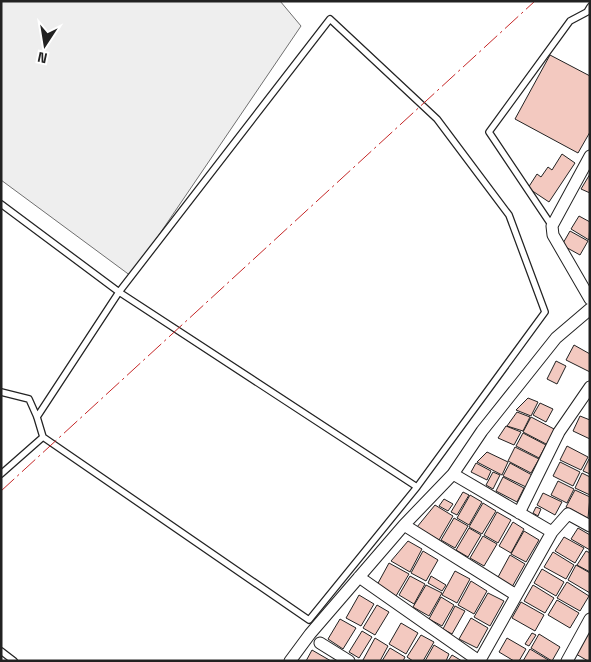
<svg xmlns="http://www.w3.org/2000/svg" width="591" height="662" viewBox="0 0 591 662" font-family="'Space Grotesk',sans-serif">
<rect width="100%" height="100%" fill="#fff"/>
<path fill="#eee" stroke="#6f6f6f" d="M 1,1 L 280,1 L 301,26 L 131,276 L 1,180 Z"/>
<path fill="#f3c9c0" stroke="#222" d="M 550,55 L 590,76 L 590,132 L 578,153 L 515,119 Z
M 562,154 L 575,163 L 549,202 L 528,188 L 537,174 L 541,177 L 548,167 L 552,170 Z
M 590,174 L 590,193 L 581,189 Z
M 579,216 L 590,222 L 589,240 L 571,229 Z
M 570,231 L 588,241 L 580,255 L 562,245 Z
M 574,345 L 590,354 L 590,372 L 566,360 Z
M 556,361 L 566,366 L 557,384 L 547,379 Z
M 528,398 L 538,402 L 531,416 L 516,410 Z
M 540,403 L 553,409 L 546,422 L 533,415 Z
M 517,412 L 530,417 L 523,431 L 507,426 Z
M 580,416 L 590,420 L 590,439 L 573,431 Z
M 531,417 L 556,430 L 548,445 L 523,432 Z
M 506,426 L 521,432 L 514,445 L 498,438 Z
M 523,433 L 546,445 L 539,458 L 516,446 Z
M 567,446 L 588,457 L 581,470 L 560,460 Z
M 515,447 L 539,459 L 531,473 L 508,461 Z
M 487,452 L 508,462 L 502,475 L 477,462 Z
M 589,459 L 590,460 L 590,474 L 583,471 Z
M 560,462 L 580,472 L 573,486 L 553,476 Z
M 476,463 L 491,471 L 487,480 L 471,472 Z
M 510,463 L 532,475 L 526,487 L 503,476 Z
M 493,472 L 500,475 L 493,489 L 486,485 Z
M 582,473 L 590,477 L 590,495 L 575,488 Z
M 503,477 L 524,488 L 517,502 L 496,491 Z
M 558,481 L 574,489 L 567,503 L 551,495 Z
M 575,490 L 590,497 L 588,518 L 566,507 Z
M 463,492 L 469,495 L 457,515 L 451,512 Z
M 543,493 L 562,502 L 555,515 L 537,505 Z
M 470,495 L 482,502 L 469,525 L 457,518 Z
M 444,499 L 453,504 L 448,511 L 439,506 Z
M 483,503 L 496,511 L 482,534 L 469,527 Z
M 435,505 L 453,516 L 439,540 L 417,527 Z
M 536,507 L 541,509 L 538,516 L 533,513 Z
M 497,512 L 511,520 L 498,543 L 484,535 Z
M 454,518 L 468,526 L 455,548 L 441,540 Z
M 513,522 L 524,529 L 511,553 L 499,546 Z
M 469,528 L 481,535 L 468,557 L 456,550 Z
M 578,528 L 590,535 L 590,550 L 571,539 Z
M 524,531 L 539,540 L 526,562 L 511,554 Z
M 483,536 L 497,544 L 484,566 L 470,558 Z
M 564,537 L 584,548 L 575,563 L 555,551 Z
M 408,541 L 422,549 L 410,572 L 391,561 Z
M 423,551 L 438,560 L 426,581 L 411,573 Z
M 586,551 L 590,553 L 590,572 L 577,565 Z
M 553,552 L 574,565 L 566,579 L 544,567 Z
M 510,555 L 525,564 L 512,587 L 497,579 Z
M 389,563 L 409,574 L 396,596 L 377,585 Z
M 576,565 L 590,573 L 590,593 L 568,580 Z
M 542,569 L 564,582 L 556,596 L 534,583 Z
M 455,571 L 470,579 L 457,603 L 442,595 Z
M 410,576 L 425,584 L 414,604 L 399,595 Z
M 431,576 L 446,585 L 442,591 L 428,583 Z
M 471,581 L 487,591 L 474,614 L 458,605 Z
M 567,582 L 589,596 L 580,611 L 557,598 Z
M 426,585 L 442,593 L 429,616 L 413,607 Z
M 533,585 L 554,598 L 545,613 L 524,601 Z
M 488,593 L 504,601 L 490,626 L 474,617 Z
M 359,595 L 374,604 L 361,626 L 346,618 Z
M 441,597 L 454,605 L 442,626 L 429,619 Z
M 557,600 L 579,613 L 570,628 L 548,615 Z
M 521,602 L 544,615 L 535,631 L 512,618 Z
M 377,605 L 389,612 L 375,635 L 363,628 Z
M 455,606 L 465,611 L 452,634 L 443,629 Z
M 471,618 L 488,628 L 477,648 L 459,639 Z
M 340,619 L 356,628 L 343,649 L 328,639 Z
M 401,623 L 418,633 L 406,654 L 389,644 Z
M 362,631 L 372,637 L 359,658 L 349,652 Z
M 590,631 L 590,661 L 588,661 L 576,654 Z
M 532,633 L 536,635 L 529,646 L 525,644 Z
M 539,634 L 560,647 L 552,661 L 531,648 Z
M 421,635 L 434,642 L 423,661 L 413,661 L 407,657 Z
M 375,638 L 388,646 L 380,661 L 365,661 L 363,660 Z
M 507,638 L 526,649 L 519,661 L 514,661 L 499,652 Z
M 434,645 L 449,654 L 446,661 L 425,661 Z
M 390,648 L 405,657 L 403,661 L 382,661 Z
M 530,649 L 550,661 L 523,661 Z
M 312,650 L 331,661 L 306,661 Z
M 452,655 L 462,661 L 448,661 Z"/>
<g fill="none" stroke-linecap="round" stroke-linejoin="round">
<defs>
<path id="service" d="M 1,204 L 119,292 L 417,487
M 552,226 L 489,132 L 570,21 L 587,12 L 590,7
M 1,392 L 29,399 L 37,417 L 43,437 L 309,620 L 417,487 L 545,312 L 509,215 L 437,119 L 330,19 L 119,292 L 37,417
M 1,474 L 43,437
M 1,651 L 14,661"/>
<path id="minor" d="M 590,156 L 552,226 L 553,235 L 590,299
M 453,474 L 552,532 L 568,514 L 590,526
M 519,513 L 559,432 L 590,387
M 404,525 L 516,595
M 359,577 L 479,661
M 320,643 L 349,661
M 480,660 L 552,532
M 290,661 L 310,634 L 404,525 L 453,474 L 482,431 L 556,338 L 590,309
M 567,661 L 590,619"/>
</defs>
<use href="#service" stroke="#222" stroke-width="8"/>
<use href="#minor" stroke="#222" stroke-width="13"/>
<use href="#service" stroke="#fff" stroke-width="5.5"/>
<use href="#minor" stroke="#fff" stroke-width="11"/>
<path stroke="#c62828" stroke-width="1" stroke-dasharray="18 4 2.5 4" stroke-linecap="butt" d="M 1,491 L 535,1"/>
</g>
<rect width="591" height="662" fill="none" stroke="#222222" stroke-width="5"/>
<g transform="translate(45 45) rotate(192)" stroke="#ffffff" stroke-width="4" paint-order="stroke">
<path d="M0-4L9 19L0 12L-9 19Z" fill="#222222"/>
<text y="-8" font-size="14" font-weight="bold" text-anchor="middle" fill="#222222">N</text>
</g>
</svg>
